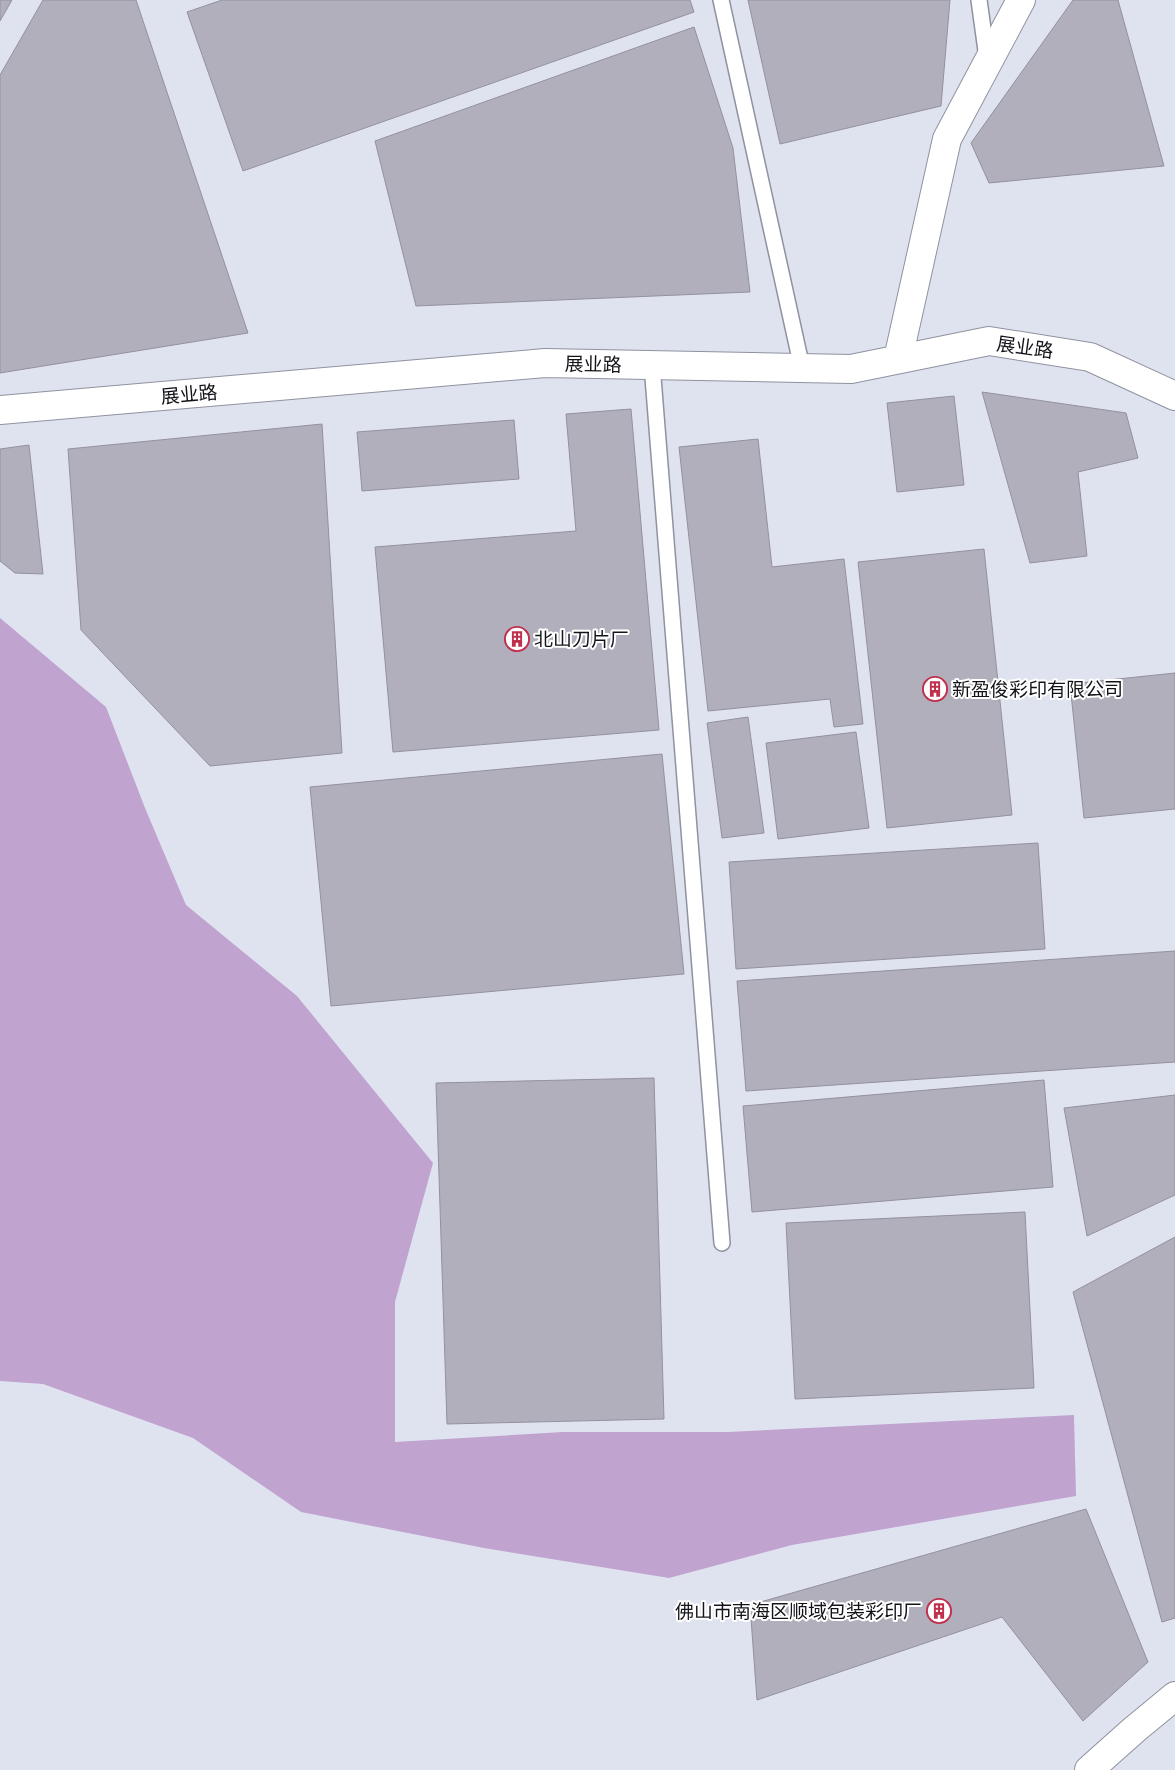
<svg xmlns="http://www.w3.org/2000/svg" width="1175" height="1770" viewBox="0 0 1175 1770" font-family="Commissioner,'Noto Sans SC',sans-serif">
<rect width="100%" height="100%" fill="#dfe3f0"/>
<path fill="#c0a3cf" d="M 0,618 L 106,707 L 145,808 L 186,905 L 297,996 L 433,1163 L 395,1302 L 395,1442 L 563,1432 L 728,1432 L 1074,1415 L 1076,1496 L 792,1545 L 669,1578 L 484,1548 L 301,1512 L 193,1438 L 43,1384 L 0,1381 Z"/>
<path fill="#b1afbc" stroke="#94919e" d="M 0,0 L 12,0 L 0,21 Z
M 43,0 L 136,0 L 248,333 L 0,373 L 0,75 Z
M 222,0 L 690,0 L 694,12 L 243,171 L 187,12 Z
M 748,0 L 950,0 L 941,106 L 780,144 Z
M 1073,0 L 1118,0 L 1164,166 L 989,183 L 971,143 Z
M 694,27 L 733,148 L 750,292 L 416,306 L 375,141 Z
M 982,392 L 1126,413 L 1138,458 L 1078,472 L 1087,556 L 1030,563 Z
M 954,396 L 964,485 L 897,492 L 887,403 Z
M 631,409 L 659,730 L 393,752 L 375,547 L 576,531 L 566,414 Z
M 514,420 L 519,479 L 362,491 L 357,432 Z
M 322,424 L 342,753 L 210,766 L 81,630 L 68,449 Z
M 758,439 L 772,567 L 844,559 L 863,724 L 834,727 L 830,699 L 708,711 L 679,447 Z
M 29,445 L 43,574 L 15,573 L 0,561 L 0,449 Z
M 984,549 L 1012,815 L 887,828 L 858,562 Z
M 1175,673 L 1175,809 L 1084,818 L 1070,684 Z
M 748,717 L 764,833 L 722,838 L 707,723 Z
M 856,732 L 869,828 L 778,839 L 766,743 Z
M 662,754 L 684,974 L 331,1006 L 310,787 Z
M 1038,843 L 1045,949 L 736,969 L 729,862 Z
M 1175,951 L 1175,1062 L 746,1091 L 737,981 Z
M 654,1078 L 664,1419 L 447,1424 L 436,1083 Z
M 1044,1080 L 1053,1187 L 752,1212 L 743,1106 Z
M 1175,1095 L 1175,1195 L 1087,1236 L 1064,1108 Z
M 1025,1212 L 1034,1388 L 795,1399 L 786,1223 Z
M 1175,1237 L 1175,1618 L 1162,1622 L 1073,1292 Z
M 1086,1509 L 1148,1662 L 1083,1721 L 1002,1617 L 757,1700 L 750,1605 Z"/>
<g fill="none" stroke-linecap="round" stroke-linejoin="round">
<defs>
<path id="lane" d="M 721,0 L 802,368
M 979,0 L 987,58
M 652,365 L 722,1243"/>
<path id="street" d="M 898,359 L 947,139 L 1021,0
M 0,410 L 545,363 L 851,369 L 989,341 L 1090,357 L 1175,396
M 1089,1770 L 1135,1729 L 1175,1696"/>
</defs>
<use href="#lane" stroke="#8f929f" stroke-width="18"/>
<use href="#street" stroke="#8f929f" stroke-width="30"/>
<use href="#lane" stroke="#fff" stroke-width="15"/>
<use href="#street" stroke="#fff" stroke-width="28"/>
</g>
<defs>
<symbol id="building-ring" viewBox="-11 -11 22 22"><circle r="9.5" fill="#fff" stroke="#c02f4c" stroke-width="1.5"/><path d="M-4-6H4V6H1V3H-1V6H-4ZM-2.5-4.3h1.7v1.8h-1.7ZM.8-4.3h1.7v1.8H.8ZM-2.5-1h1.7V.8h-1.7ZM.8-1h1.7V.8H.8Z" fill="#c02f4c"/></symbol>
</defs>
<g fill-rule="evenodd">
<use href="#building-ring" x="503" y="625" width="28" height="28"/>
<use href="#building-ring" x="921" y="675" width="28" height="28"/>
<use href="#building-ring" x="925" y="1597" width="28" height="28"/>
</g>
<g text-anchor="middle" stroke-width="4" stroke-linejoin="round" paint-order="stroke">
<g font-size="19" fill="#131419" stroke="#fff">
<text transform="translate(1025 347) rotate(8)" y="7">展业路</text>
<text transform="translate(593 364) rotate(1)" y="7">展业路</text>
<text transform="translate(189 394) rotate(-5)" y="7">展业路</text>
</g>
<g font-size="19" fill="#131419" stroke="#fff" text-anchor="start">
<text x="534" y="646">北山刀片厂</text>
<text x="952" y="696">新盈俊彩印有限公司</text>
<text x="922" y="1618" text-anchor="end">佛山市南海区顺域包装彩印厂</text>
</g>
</g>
</svg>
